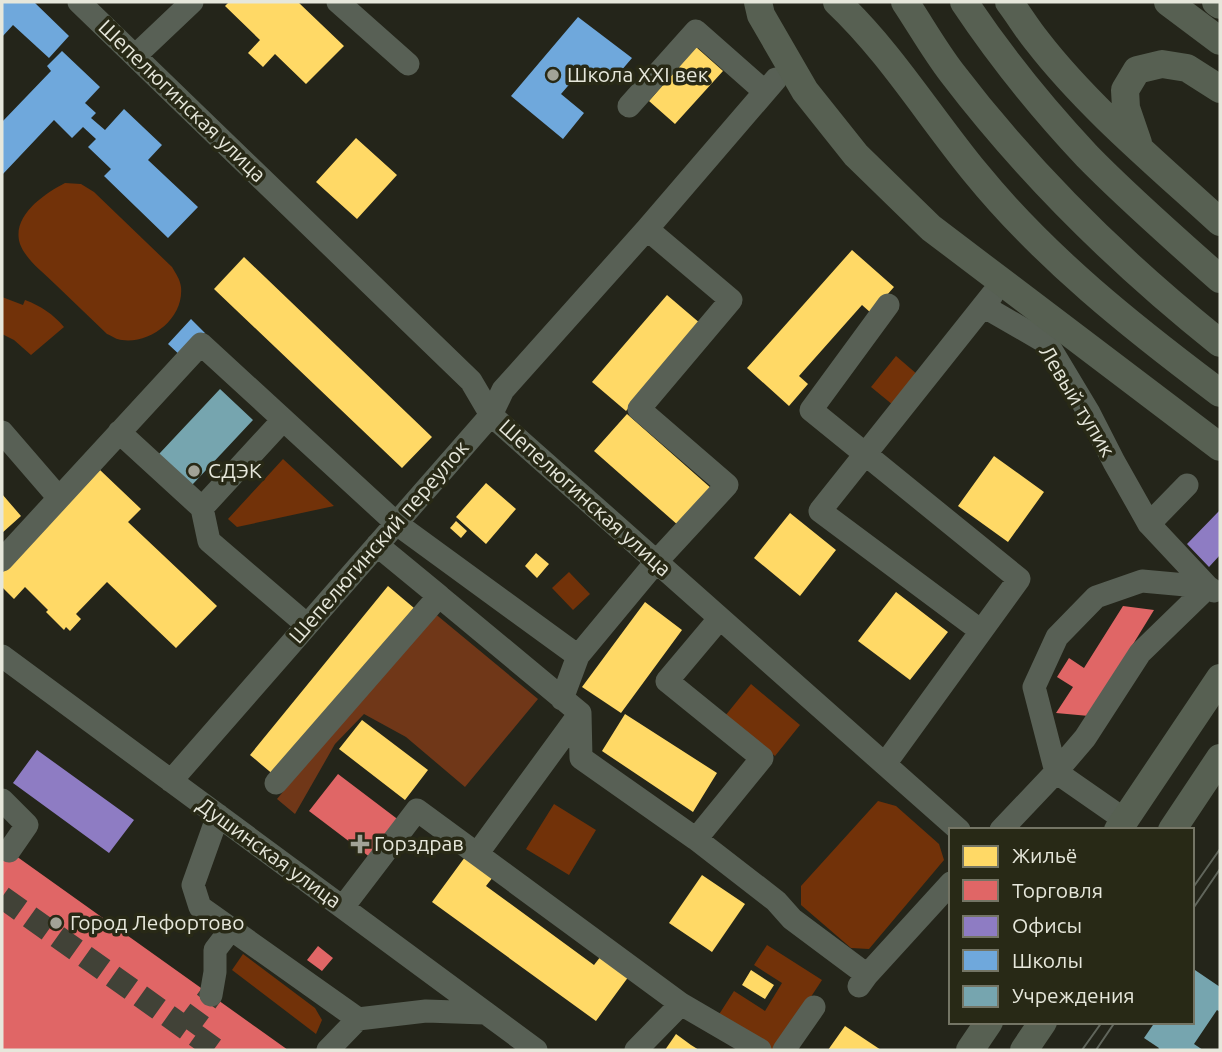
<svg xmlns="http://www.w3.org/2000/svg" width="1222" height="1052" viewBox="0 0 1222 1052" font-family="Ubuntu,sans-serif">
<rect width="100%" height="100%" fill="#24251a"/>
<path fill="#723209" d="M 65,183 L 81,184 L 94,192 L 172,267 C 176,274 180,279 181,287 C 184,318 151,344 122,340 C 117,340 112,336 107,334 C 90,318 73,301 56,285 C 44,273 26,260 20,244 C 11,216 44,194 65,183 Z
M 2,297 L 23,305 L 25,300 C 41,306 53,314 64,327 L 31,355 L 14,340 L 2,334 Z
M 896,356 L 918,375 L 893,405 L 871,387 Z
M 283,459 L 334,506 L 237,527 L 228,519 Z
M 569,572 L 590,594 L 573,610 L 552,588 Z
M 751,684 L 800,725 L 775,756 L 725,716 Z
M 878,801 L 896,806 L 939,844 L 944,860 L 869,949 L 851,948 L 801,905 L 801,886 Z
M 554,804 L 596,830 L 569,875 L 526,849 Z
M 767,945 L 822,980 L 776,1050 L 771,1050 L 718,1016 L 734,991 L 765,1011 L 782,983 L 754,965 Z
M 243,954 L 315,1008 L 322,1020 L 316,1034 L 232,970 Z"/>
<path fill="#703718" d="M 433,612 L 538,699 L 465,787 L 406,737 L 364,714 L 335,744 L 295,814 L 277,799 Z"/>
<path fill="#ffd966" d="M 229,2 L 298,2 L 344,46 L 306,84 L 275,54 L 263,67 L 248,53 L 260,40 L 225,6 Z
M 696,47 L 723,71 L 675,124 L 649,101 Z
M 356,138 L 397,175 L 357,219 L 316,182 Z
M 852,250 L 894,287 L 871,313 L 862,305 L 799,376 L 808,384 L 789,406 L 747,368 Z
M 244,257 L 432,437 L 402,468 L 214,289 Z
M 667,295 L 701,324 L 626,411 L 592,382 Z
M 627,414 L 712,489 L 679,526 L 594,451 Z
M 994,456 L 1044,492 L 1008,542 L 958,506 Z
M 100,470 L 141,509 L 128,522 L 217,606 L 176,648 L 107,582 L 76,614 L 81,619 L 70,631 L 66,627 L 64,630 L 46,612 L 48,610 L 25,587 L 14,599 L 2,587 L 2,573 Z
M 486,483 L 516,509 L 486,544 L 456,517 Z
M 2,494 L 21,516 L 2,533 Z
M 790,513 L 836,550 L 800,596 L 754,558 Z
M 456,521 L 467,531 L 461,538 L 450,528 Z
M 536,553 L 549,564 L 537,578 L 525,566 Z
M 388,586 L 414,608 L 275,776 L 250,755 Z
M 896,592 L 948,632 L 910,680 L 858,641 Z
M 645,602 L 682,630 L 621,713 L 582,687 Z
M 625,714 L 717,773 L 693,812 L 602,751 Z
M 362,720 L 428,770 L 405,800 L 339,749 Z
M 465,857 L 493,877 L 486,886 L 594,965 L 601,956 L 629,976 L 596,1021 L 432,902 Z
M 702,875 L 745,904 L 712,952 L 669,923 Z
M 751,970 L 774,985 L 765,999 L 742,985 Z
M 845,1026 L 881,1050 L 828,1050 Z
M 676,1034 L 691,1045 L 699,1050 L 665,1050 Z"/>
<path fill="#e06666" d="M 1123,606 L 1154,610 L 1089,716 L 1056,713 L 1073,687 L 1057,677 L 1069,658 L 1084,668 Z
M 338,774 L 400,821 L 371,858 L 309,811 Z
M 2,845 L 9,851 L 288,1050 L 2,1050 Z
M 318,946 L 333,958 L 322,971 L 307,960 Z"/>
<path fill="#8e7cc3" d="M 1220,510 L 1220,555 L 1209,567 L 1187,544 Z
M 37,750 L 134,820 L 109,853 L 13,783 Z"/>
<path fill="#6fa8dc" d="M 2,2 L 34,2 L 69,36 L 49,58 L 13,25 L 2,37 Z
M 578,17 L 632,58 L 609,85 L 586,65 L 561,94 L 584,113 L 563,139 L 511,96 Z
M 62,51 L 100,87 L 85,103 L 96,113 L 91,118 L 105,130 L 124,109 L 162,145 L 148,160 L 198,207 L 168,238 L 104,176 L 111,169 L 88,147 L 96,139 L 83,127 L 72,138 L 54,120 L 2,175 L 2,122 L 51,71 L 47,66 Z
M 191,319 L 205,333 L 182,357 L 168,344 Z"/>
<path fill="#76a5af" d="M 220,389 L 253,420 L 192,485 L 159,454 Z
M 1192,968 L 1220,987 L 1220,1012 L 1217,1010 L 1194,1044 L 1203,1050 L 1158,1050 L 1159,1048 L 1144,1038 L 1155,1022 L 1192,1022 Z"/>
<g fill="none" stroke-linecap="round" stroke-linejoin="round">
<path stroke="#414237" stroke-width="23" stroke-dasharray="23 11" stroke-linecap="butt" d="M 2,897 L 216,1050
M 186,1029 L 211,995"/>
<path stroke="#586055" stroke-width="23" d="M 79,2 L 471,381 L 491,415 L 959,830
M 338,2 L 408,64
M 135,56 L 192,2
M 629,106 L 696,31 L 765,92
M 983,306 L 1047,343 L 1089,413 L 1114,462 L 1149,524 L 1208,587 L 1214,591
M 2,432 L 59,498
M 119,432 L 202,508 L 209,541 L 307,625
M 202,508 L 283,420
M 1149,524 L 1187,485
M 377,545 L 439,596
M 2,560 L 201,344 L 397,524 L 578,656
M 981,631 L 820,511 L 992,295
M 2,656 L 536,1050
M 562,699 L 578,656 L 656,562 L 727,485 L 639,409 L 731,300 L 647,229
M 885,764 L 1019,579 L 811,410 L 888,305
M 171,781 L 491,415 L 503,390 L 647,229 L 776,79
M 276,783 L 439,596 L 580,713 L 581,758 L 696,839 L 776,901 L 792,919 L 867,975
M 2,800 L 27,825 L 9,851
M 218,815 L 193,885 L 200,907 L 358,1019 L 328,1050
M 1125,820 L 1056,772 L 1034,687 L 1057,637 L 1096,597 L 1142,581 L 1208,587
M 1001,830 L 1056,772 L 1085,738 L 1140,653 L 1208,587
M 696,839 L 762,758 L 667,681 L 720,618
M 477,854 L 580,713
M 343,907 L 417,810 L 681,1004
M 859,986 L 867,975 L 951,883
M 211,995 L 215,972 L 215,950 L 231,929
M 358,1019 L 426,1011 L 485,1013
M 636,1050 L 681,1004 L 760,1050
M 784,1050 L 814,1007"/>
<path stroke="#576052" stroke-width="28" d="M 758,2 L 761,15 L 805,91 L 856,155 L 931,228 L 1220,447
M 837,2 C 890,52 929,116 975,172 C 1045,258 1132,327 1220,393
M 905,2 C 921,26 935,51 952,73 C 1029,174 1121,264 1220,343
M 964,2 C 1000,56 1042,108 1087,156 C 1129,199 1175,239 1220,279
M 1009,2 C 1019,15 1027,29 1037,41 C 1088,107 1159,166 1220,222
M 1168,2 L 1220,41
M 1216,2 L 1220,5
M 1138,143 L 1126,108 L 1125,90 L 1137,70 L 1162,64 L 1187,68 L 1220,89
M 1118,830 L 1220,678
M 1172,830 L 1220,758
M 970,1050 L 989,1022
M 1024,1050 L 1043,1022"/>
<path stroke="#60655b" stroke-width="2" d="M 1192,889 L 1220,849
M 1192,910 L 1220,869
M 1082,1050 L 1102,1022
M 1096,1050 L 1115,1022"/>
</g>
<g fill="#a2a397" stroke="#282916" stroke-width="2.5">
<circle cx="553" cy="75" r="7"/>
<circle cx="194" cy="471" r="7"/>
<path d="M356.5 833.5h7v7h7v7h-7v7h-7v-7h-7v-7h7z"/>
<circle cx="56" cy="923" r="7"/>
</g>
<g text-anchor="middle" stroke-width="7" stroke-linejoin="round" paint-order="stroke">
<g font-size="21" fill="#e6e7db" stroke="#282916" text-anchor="start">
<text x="567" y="82">Школа XXI век</text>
<text x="208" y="478">СДЭК</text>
<text x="374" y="851">Горздрав</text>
<text x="70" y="930">Город Лефортово</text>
</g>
<g font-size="21" fill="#e6e7db" stroke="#282916">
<text transform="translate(182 101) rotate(44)" y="7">Шепелюгинская улица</text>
<text transform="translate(1077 401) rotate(59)" y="7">Левый тупик</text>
<text transform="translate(585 498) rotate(42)" y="7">Шепелюгинская улица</text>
<text transform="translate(379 542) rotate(-49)" y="7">Шепелюгинский переулок</text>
<text transform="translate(269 853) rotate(36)" y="7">Душинская улица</text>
</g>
</g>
<rect width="1222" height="1052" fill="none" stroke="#e6e7db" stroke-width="7"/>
<rect x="949" y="828" width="245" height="196" fill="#282916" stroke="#747565" stroke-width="2"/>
<rect x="963" y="846" width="35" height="21" fill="#ffd966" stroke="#747565" stroke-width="2"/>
<text x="1012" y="863" font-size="21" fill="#e6e7db">Жильё</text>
<rect x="963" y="880" width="35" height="21" fill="#e06666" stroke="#747565" stroke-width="2"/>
<text x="1012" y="898" font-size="21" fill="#e6e7db">Торговля</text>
<rect x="963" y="916" width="35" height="21" fill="#8e7cc3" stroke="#747565" stroke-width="2"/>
<text x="1012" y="933" font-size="21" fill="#e6e7db">Офисы</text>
<rect x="963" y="950" width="35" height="21" fill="#6fa8dc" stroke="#747565" stroke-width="2"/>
<text x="1012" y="968" font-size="21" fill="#e6e7db">Школы</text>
<rect x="963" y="986" width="35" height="21" fill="#76a5af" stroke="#747565" stroke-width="2"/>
<text x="1012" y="1003" font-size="21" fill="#e6e7db">Учреждения</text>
</svg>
